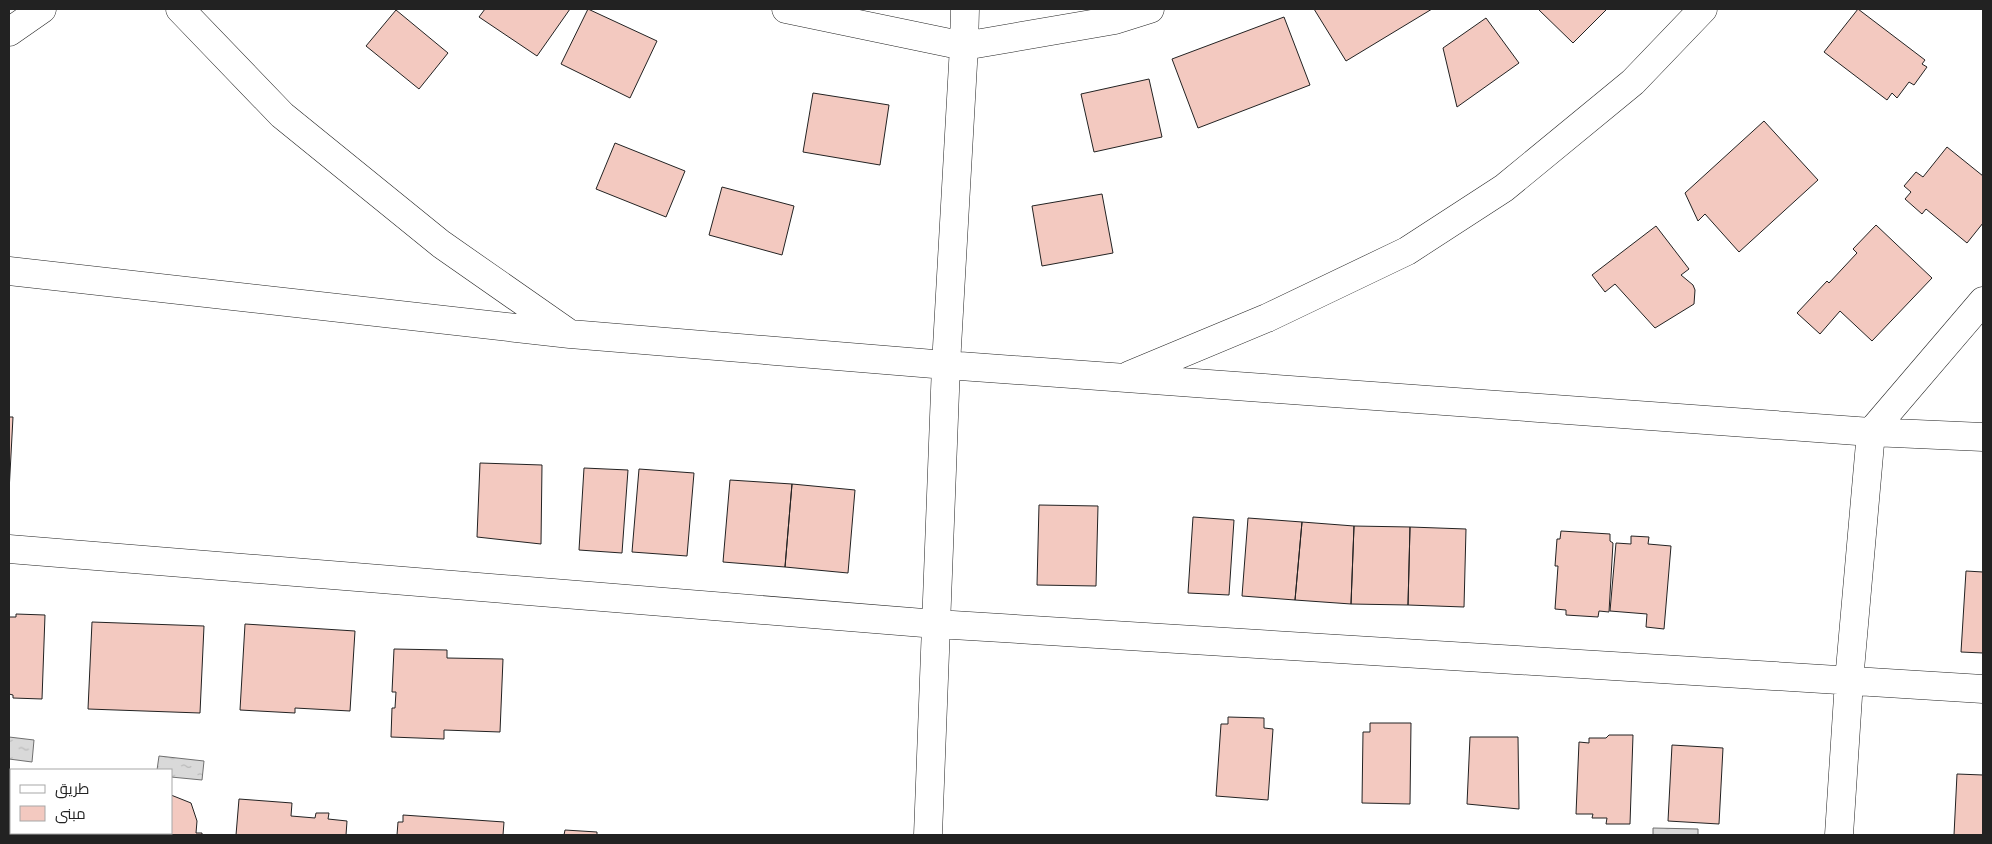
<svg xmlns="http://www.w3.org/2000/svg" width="1992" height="844" viewBox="0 0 1992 844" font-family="'Fira Sans',Cairo,sans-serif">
<defs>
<pattern id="water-ripples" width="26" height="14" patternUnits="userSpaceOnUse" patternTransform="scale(1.25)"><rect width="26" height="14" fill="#d9d9d9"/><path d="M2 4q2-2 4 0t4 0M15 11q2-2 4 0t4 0" fill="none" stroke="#bababa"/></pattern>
</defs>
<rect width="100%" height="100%" fill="#fff"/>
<path fill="url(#water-ripples)" stroke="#6f6f6f" d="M 9,737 L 34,740 L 32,762 L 9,759 Z
M 159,756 L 204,761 L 202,780 L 171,777 L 171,770 L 157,770 Z
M 1653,828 L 1698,829 L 1698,835 L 1653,835 Z"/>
<path fill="#f3c9c0" stroke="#222" d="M 485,9 L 570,9 L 537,56 L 479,17 Z
M 588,9 L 657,41 L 630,98 L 561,64 Z
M 1314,9 L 1432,9 L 1346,61 Z
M 1538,9 L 1607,9 L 1573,43 Z
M 1858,9 L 1925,60 L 1922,64 L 1927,67 L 1914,85 L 1909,82 L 1897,98 L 1892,93 L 1887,100 L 1824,52 Z
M 396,10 L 448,53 L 419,89 L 366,46 Z
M 1284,17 L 1310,85 L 1198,128 L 1172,59 Z
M 1486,18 L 1519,63 L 1457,107 L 1443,48 Z
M 1149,79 L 1162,137 L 1094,152 L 1081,94 Z
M 813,93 L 889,105 L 880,165 L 803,152 Z
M 1764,121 L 1818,180 L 1739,252 L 1705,214 L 1698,221 L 1685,193 Z
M 615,143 L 685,171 L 666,217 L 596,189 Z
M 1947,147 L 1983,176 L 1983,223 L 1967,243 L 1926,209 L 1922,214 L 1905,199 L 1911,192 L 1904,186 L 1916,172 L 1923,177 Z
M 722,187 L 794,206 L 782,255 L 709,235 Z
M 1102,194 L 1113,253 L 1042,266 L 1032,206 Z
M 1876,225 L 1932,278 L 1872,341 L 1840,311 L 1820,334 L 1797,313 L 1827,281 L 1829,283 L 1857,253 L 1853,249 Z
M 1656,226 L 1689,269 L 1681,275 L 1693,285 L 1695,290 L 1694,304 L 1655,328 L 1615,284 L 1605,292 L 1592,275 Z
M 9,417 L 13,417 L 9,492 Z
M 480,463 L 542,465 L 541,544 L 477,537 Z
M 584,468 L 628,470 L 622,553 L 579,550 Z
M 639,469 L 694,473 L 687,556 L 632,552 Z
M 730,480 L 792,484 L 785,567 L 723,562 Z
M 792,484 L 855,490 L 848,573 L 785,567 Z
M 1039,505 L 1098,506 L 1096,586 L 1037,585 Z
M 1193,517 L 1234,520 L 1229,595 L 1188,593 Z
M 1248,518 L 1302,522 L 1295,600 L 1242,596 Z
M 1302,522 L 1354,526 L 1351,604 L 1295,600 Z
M 1354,526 L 1410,527 L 1408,605 L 1351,604 Z
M 1410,527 L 1466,529 L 1464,607 L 1408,605 Z
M 1561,531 L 1610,534 L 1610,541 L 1613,543 L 1609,612 L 1599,611 L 1598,617 L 1566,615 L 1566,610 L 1555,609 L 1558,566 L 1555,566 L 1557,539 L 1560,539 Z
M 1631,536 L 1649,537 L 1648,544 L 1671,546 L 1664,629 L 1646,627 L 1647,614 L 1610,611 L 1616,543 L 1631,544 Z
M 1966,571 L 1983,572 L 1983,653 L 1961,652 Z
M 16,614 L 45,615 L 42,699 L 13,698 L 13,695 L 9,694 L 9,617 L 16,617 Z
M 92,622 L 204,626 L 200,713 L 88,709 Z
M 245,624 L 355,631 L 350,711 L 295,708 L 295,713 L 240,710 Z
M 394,649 L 447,650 L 447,658 L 503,659 L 500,732 L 444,730 L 444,739 L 391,737 L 392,708 L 395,708 L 396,692 L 392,692 Z
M 1228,717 L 1264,718 L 1264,728 L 1273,729 L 1268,800 L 1216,796 L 1221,724 L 1228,724 Z
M 1370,723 L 1411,723 L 1410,804 L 1362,803 L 1363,732 L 1370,732 Z
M 1609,735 L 1633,735 L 1630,824 L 1606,824 L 1607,818 L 1592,818 L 1593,814 L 1576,814 L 1579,742 L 1589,743 L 1589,738 L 1606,738 Z
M 1470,737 L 1518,737 L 1519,809 L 1467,804 Z
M 1672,745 L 1723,748 L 1719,824 L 1668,821 Z
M 1957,774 L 1983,775 L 1983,835 L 1954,835 Z
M 9,790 L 11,791 L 11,833 L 45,833 L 45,835 L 9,835 Z
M 171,795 L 191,803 L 197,821 L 196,833 L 202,833 L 202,835 L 88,835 L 88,833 L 171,833 Z
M 239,799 L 292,803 L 291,816 L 315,818 L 316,813 L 329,813 L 328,819 L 347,821 L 346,835 L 236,835 Z
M 403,815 L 504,822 L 503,835 L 397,835 L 398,822 L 403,822 Z
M 565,830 L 597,832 L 597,835 L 564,835 Z"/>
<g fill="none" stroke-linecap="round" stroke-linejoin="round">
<defs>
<path id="minor" d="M 180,9 L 282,115 L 441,244 L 567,332
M 786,9 L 964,46 L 1115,20 L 1150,9
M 9,32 L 42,9
M 9,271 L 570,334 L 946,365 L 1871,432 L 1983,437
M 1130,375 L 1267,318 L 1407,251 L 1504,188 L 1633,82 L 1703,9
M 9,549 L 936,624 L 1983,689
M 928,835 L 946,365 L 964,46 L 965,9
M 1839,835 L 1849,681 L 1871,432 L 1983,301"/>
</defs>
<use href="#minor" stroke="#222" stroke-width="29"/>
<use href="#minor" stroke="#fff" stroke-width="28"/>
</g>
<rect width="1992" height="844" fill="none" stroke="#222222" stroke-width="20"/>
<rect x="10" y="769" width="162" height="65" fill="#ffffff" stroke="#a7a7a7"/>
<rect x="20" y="785" width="25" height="8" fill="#ffffff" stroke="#a7a7a7"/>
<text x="55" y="794" font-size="15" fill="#222222">طريق</text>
<rect x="20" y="806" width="25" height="15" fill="#f3c9c0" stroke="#a7a7a7"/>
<text x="55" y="819" font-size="15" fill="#222222">مبنى</text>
</svg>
